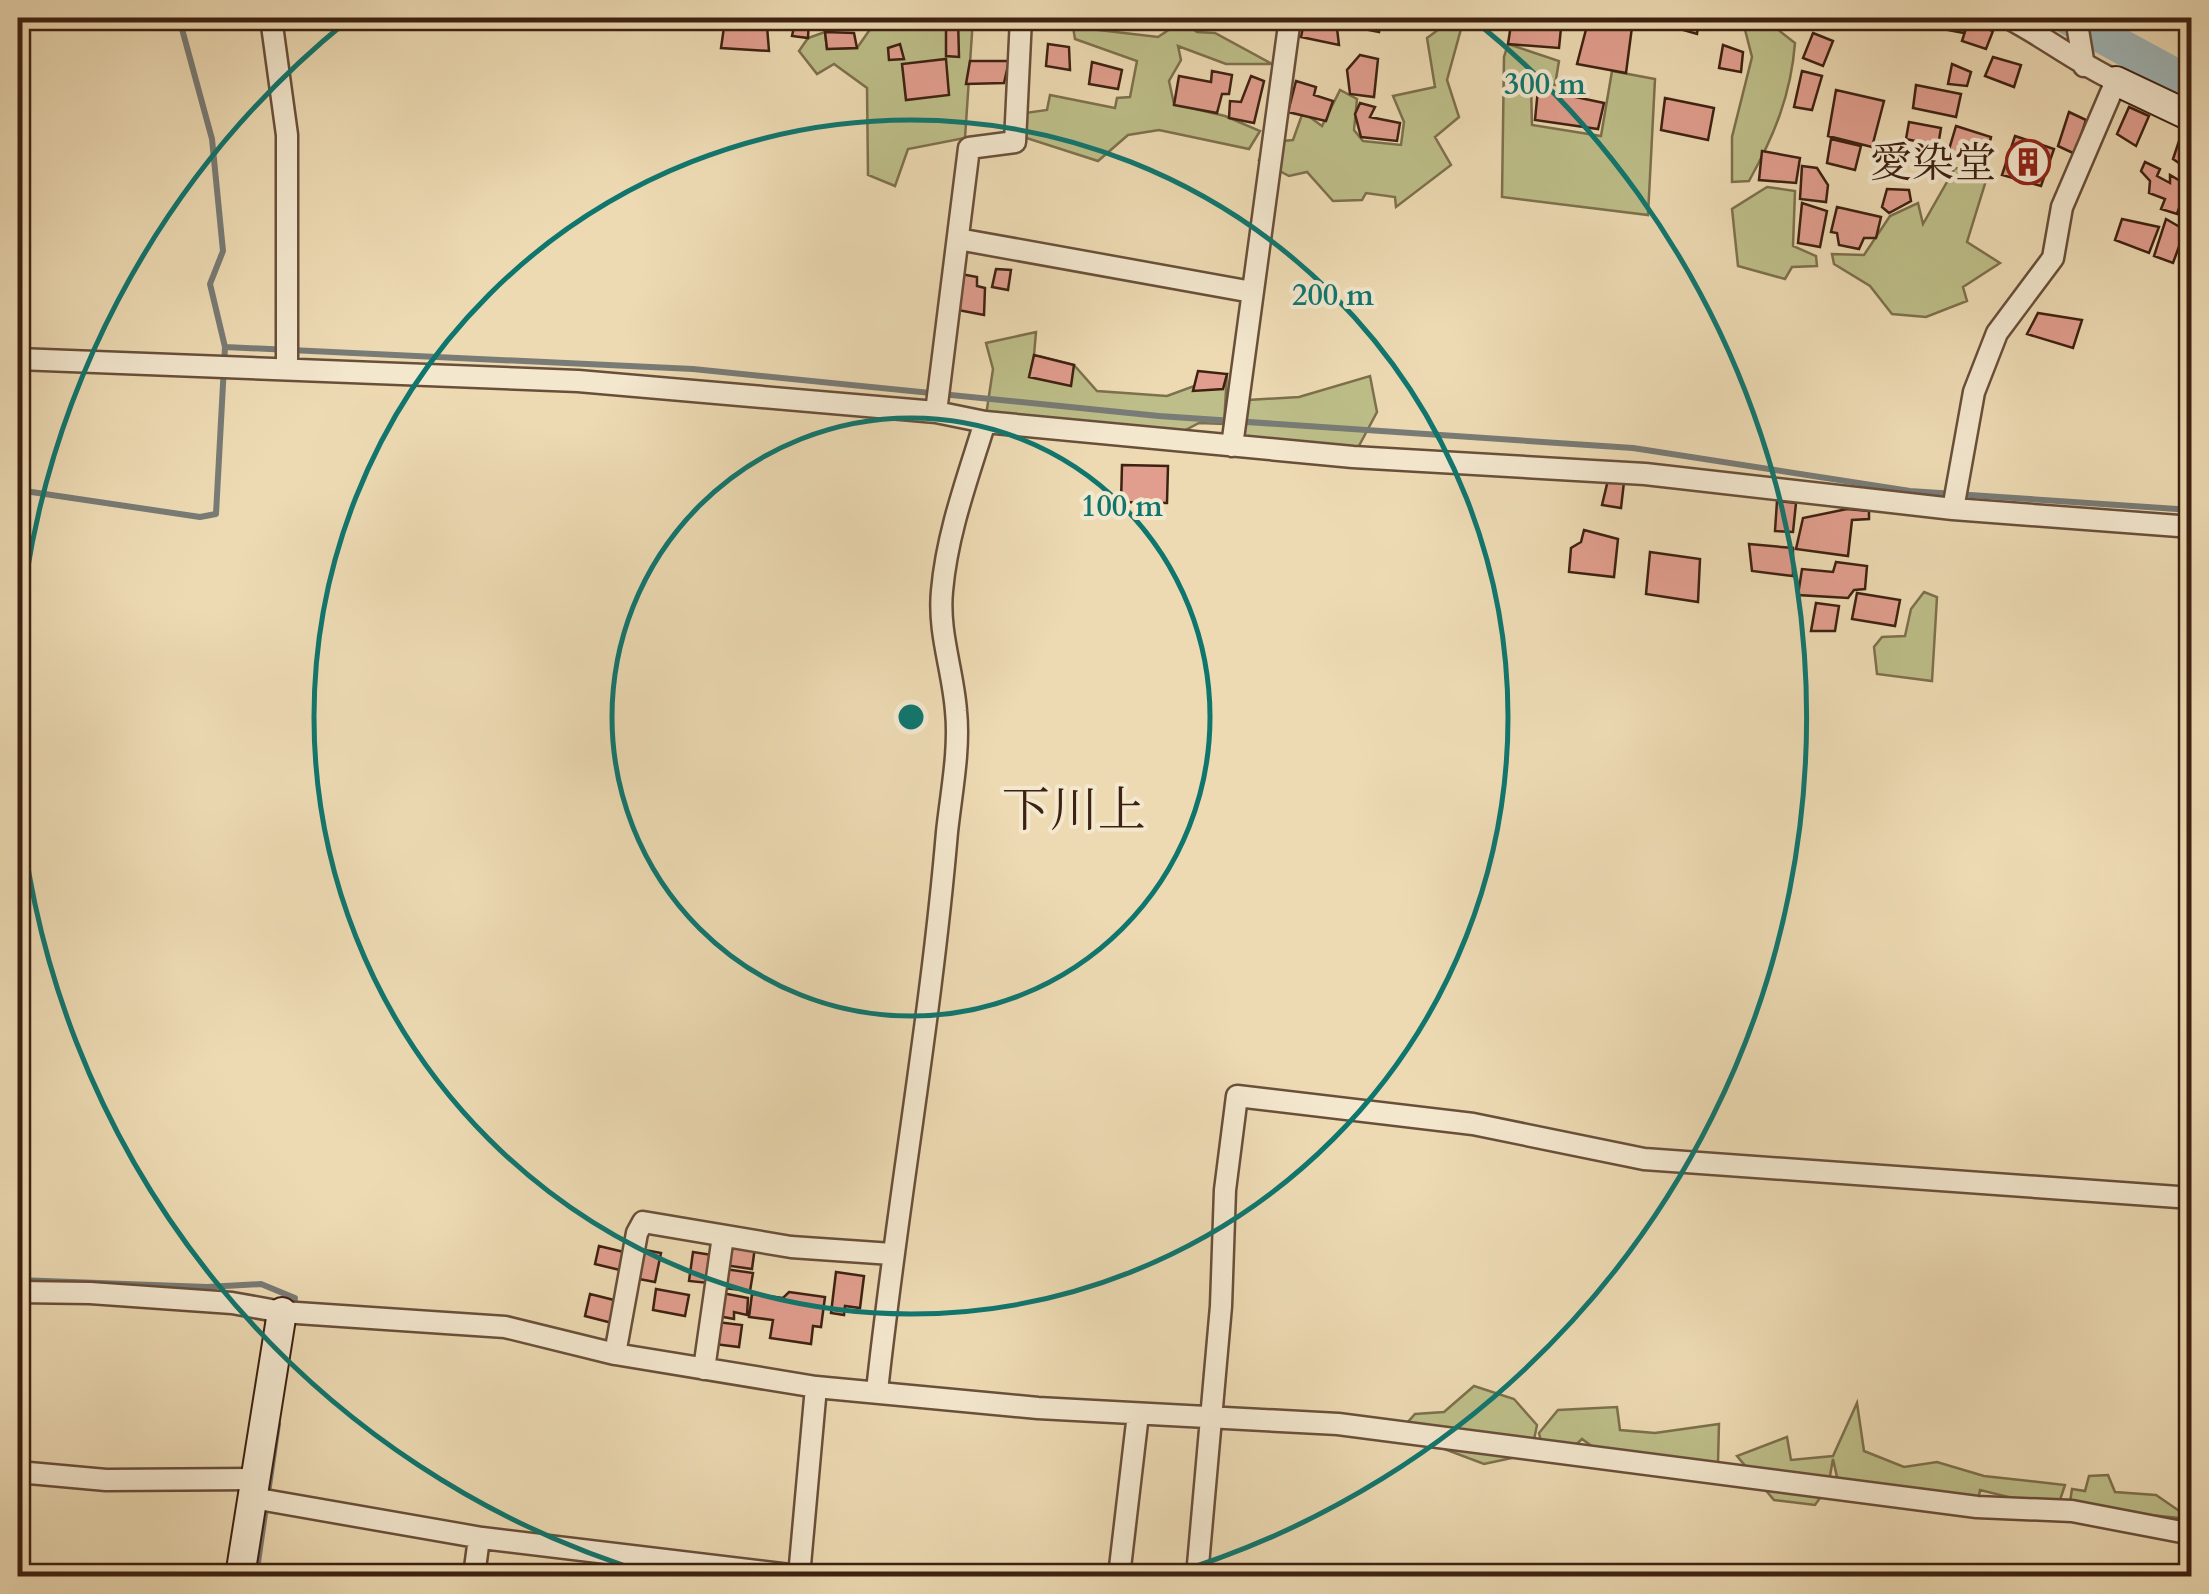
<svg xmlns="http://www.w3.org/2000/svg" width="2209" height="1594" viewBox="0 0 2209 1594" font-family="Cardo,'Noto Serif JP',serif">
<rect width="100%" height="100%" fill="#eddab3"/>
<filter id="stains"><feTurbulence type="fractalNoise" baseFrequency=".002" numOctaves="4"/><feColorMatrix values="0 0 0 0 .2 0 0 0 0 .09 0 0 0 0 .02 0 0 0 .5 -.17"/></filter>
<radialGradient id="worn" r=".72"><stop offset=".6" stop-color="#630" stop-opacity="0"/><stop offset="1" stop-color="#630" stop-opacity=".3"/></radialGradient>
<path fill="#bdbe89" stroke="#7d704d" stroke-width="2.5" d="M 878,18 L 892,18 L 896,25 L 906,18 L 973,18 L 965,138 L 908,149 L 895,186 L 868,175 L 867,88 L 834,64 L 817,74 L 799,51 L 808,38 L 825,32 L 827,49 L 857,48 Z
M 1454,18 L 1464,18 L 1447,80 L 1459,117 L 1435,137 L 1451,165 L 1396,207 L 1395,197 L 1366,193 L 1362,200 L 1333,201 L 1307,172 L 1289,176 L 1259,160 L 1271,142 L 1293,140 L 1303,112 L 1322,126 L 1340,90 L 1357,99 L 1354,130 L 1363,141 L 1401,145 L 1404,122 L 1393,96 L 1435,87 L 1427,38 Z
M 1742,18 L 1763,18 L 1795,43 C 1791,95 1774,136 1749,181 L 1732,182 L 1732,137 L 1752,57 Z
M 1182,21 L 1197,32 L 1215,33 L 1272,64 L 1226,64 L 1178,46 L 1181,60 L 1169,81 L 1174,104 L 1225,116 L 1260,131 L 1249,149 L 1159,130 L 1128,135 L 1098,161 L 1020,136 L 1025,113 L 1047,110 L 1050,95 L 1115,108 L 1117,98 L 1130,97 L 1137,61 L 1075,39 L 1073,27 L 1158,37 Z
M 1508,44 L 1559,61 L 1555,85 L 1531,84 L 1532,125 L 1601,136 L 1612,71 L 1655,79 L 1648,215 L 1502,197 L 1504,57 Z
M 1955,168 L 1988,174 L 1967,242 L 2000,263 L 1963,287 L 1967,301 L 1926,317 L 1892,314 L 1870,286 L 1834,264 L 1832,254 L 1864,255 L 1890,216 L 1918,203 L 1923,224 Z
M 1767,187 L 1795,191 L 1793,246 L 1816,256 L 1817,266 L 1792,267 L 1785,279 L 1738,266 L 1732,209 Z
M 1036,332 L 1034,355 L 1074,365 L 1097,391 L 1167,396 L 1227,374 L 1224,424 L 1199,423 L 1176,435 L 985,422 L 993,369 L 986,343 Z
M 1370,376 L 1377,412 L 1353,457 L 1256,448 L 1238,427 L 1248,400 L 1299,397 Z
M 1924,592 L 1937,597 L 1932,681 L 1877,674 L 1874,647 L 1882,637 L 1905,636 L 1911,609 Z
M 1474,1386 L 1514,1399 L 1537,1425 L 1531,1454 L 1484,1464 L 1399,1432 L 1415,1414 L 1444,1412 Z
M 1857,1403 L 1864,1451 L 1904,1467 L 1937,1462 L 1984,1476 L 2065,1485 L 2057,1509 L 1980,1490 L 1977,1507 L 1854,1491 L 1837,1477 L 1833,1459 L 1828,1487 L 1815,1505 L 1774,1500 L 1737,1456 L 1787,1437 L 1791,1460 L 1833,1456 Z
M 1617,1407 L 1620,1430 L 1655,1433 L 1719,1424 L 1718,1463 L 1609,1459 L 1582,1439 L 1566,1454 L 1543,1450 L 1539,1433 L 1558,1410 Z
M 2108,1475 L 2115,1492 L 2156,1495 L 2191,1519 L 2095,1510 L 2070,1502 L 2072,1489 L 2085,1491 L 2089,1476 Z"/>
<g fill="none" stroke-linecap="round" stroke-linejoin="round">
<path stroke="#787b76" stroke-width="6" d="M 225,347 L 693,369 L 1159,416 L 1633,448 L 1910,491 L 2192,510
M 18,490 L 200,517 L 216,514 L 225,347 L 210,284 L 223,251 L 212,139 L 179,18
M 18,1280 L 207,1287 L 261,1284 L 295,1298 L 293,1308
M 256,1576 L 278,1424"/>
<path stroke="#a0b7b9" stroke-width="35" d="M 2069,18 L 2192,85"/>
</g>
<path fill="#e19e8e" stroke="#3d2111" stroke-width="2.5" d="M 796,18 L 809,18 L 808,38 L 792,36 Z
M 946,18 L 958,18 L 959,57 L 946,56 Z
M 1305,18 L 1336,20 L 1339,45 L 1301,37 Z
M 1341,18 L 1381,18 L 1379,32 L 1339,24 Z
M 1512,18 L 1562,18 L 1559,48 L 1508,44 Z
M 1589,18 L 1632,27 L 1626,73 L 1577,64 Z
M 1664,18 L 1699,18 L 1697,34 L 1662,24 Z
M 1951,18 L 1970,18 L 1964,33 L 1948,30 Z
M 725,20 L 767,26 L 769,51 L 721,48 Z
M 1968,22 L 1993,31 L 1986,49 L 1962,41 Z
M 825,32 L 854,33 L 857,48 L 827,49 Z
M 1813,33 L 1833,41 L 1823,66 L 1803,58 Z
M 900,44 L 904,59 L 889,60 L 888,48 Z
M 1048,44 L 1069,47 L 1070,70 L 1046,66 Z
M 1723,45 L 1743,52 L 1741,72 L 1719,68 Z
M 1360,55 L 1378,59 L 1374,97 L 1350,94 L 1347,70 Z
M 1993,57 L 2021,65 L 2014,87 L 1985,76 Z
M 946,59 L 949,95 L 906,100 L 902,64 Z
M 970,61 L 1009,61 L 1004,83 L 966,84 Z
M 1092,62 L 1122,70 L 1118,89 L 1089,84 Z
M 1952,64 L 1971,72 L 1967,86 L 1948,84 Z
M 1212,71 L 1232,75 L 1229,94 L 1222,94 L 1217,113 L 1174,105 L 1179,76 L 1211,82 Z
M 1802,71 L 1822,76 L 1812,110 L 1794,107 Z
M 1251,76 L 1264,81 L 1254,123 L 1229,118 L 1230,101 L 1241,102 Z
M 1296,81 L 1316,87 L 1314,95 L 1333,101 L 1326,121 L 1288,112 Z
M 1916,85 L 1961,94 L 1956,117 L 1913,108 Z
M 1538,89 L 1604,103 L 1598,129 L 1535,120 Z
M 1836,90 L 1884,101 L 1872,147 L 1828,136 Z
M 1665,98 L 1714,108 L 1708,140 L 1661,130 Z
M 1360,103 L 1375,107 L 1370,117 L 1400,123 L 1397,141 L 1361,137 L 1355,114 Z
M 2129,107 L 2149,116 L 2136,146 L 2117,134 Z
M 2069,112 L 2086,120 L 2075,154 L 2058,146 Z
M 1909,122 L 1941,128 L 1938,146 L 1906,139 Z
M 1956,126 L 1991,137 L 1985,163 L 1948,153 Z
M 2015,136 L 2054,149 L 2041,186 L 2002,175 Z
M 2180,138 L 2190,143 L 2192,172 L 2173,159 Z
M 1831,139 L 1861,146 L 1855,170 L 1827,163 Z
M 1762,151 L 1800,158 L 1796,183 L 1759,180 Z
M 2145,162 L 2160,169 L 2157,176 L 2170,183 L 2170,175 L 2187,185 L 2177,214 L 2161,209 L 2165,199 L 2149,193 L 2150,181 L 2141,171 Z
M 1802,166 L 1817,168 L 1828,185 L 1826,202 L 1800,199 Z
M 1887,189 L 1909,190 L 1911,201 L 1889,213 L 1882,207 Z
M 1802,203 L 1827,211 L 1820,247 L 1798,243 Z
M 1837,207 L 1881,217 L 1876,238 L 1864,238 L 1859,249 L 1839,245 L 1837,233 L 1831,232 Z
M 2122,219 L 2159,227 L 2149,253 L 2115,240 Z
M 2166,219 L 2185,230 L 2173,263 L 2154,256 Z
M 996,269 L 1011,270 L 1008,290 L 992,287 Z
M 961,274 L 977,277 L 977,286 L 985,288 L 984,315 L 958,310 Z
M 2038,313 L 2082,320 L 2073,348 L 2027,334 Z
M 1034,355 L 1074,365 L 1071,386 L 1029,377 Z
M 1198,371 L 1227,374 L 1223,389 L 1193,391 Z
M 1122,465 L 1168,466 L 1167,503 L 1121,502 Z
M 1608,480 L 1624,482 L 1621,508 L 1602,505 Z
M 1777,501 L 1796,503 L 1793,532 L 1775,531 Z
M 1847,509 L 1869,511 L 1869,519 L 1852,520 L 1848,556 L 1796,549 L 1803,518 Z
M 1584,530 L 1618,539 L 1614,577 L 1569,572 L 1571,548 L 1581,542 Z
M 1749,544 L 1793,548 L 1793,576 L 1752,571 Z
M 1650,552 L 1700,559 L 1698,602 L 1646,594 Z
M 1836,562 L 1867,566 L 1865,589 L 1854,590 L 1848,598 L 1798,595 L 1802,569 L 1833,572 Z
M 1857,593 L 1900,600 L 1895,626 L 1852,619 Z
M 1816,603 L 1839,606 L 1835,631 L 1811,631 Z
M 727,1243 L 755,1247 L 752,1269 L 724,1265 Z
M 599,1246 L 628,1253 L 624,1271 L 595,1264 Z
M 645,1250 L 661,1253 L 655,1282 L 639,1279 Z
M 693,1252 L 712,1255 L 708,1283 L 689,1281 Z
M 725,1269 L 753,1273 L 750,1291 L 723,1288 Z
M 836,1272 L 864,1276 L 860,1308 L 845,1306 L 844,1315 L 831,1313 Z
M 656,1289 L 689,1295 L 685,1316 L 653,1310 Z
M 789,1292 L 825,1297 L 821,1327 L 813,1326 L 811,1344 L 770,1338 L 773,1320 L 749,1317 L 752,1294 L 783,1298 Z
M 722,1293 L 748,1298 L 747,1315 L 734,1312 L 734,1319 L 718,1316 Z
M 590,1294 L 618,1301 L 612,1323 L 585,1316 Z
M 717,1322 L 742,1325 L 739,1347 L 714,1344 Z"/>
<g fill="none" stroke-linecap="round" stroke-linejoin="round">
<defs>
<path id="street" d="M 271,18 L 287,135 L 287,369
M 2076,18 L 2084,66
M 958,239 L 1252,292
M 18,359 L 578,381 L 936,412 L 985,422 L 1353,457 L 1645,474 L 1953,509 L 2192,527
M 936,412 L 969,148 L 1015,142 L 1021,18
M 1232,446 L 1290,18
M 1953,509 L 1974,392 L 1997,333 L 2053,258 L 2062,207 L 2116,81 C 2076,62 2046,38 2008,18
M 18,1292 L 90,1293 L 232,1303 L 282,1312 L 505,1327 L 615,1354 L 816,1387 L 1038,1408 L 1338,1424 L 1977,1507 L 2072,1511 L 2192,1534
M 615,1354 L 637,1233 L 643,1222 L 791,1247 L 892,1254
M 704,1369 L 723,1236
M 877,1391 C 897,1204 931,1020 947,832 C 951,794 960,750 956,711 C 953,670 938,633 942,591 C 947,533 968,477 985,422
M 18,1472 L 106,1480 L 256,1479
M 253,1498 L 482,1538 L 798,1576
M 474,1576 L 479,1538
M 799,1576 L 816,1387
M 1119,1576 L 1138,1414
M 1197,1576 L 1221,1306 L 1225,1190 L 1237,1096 L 1473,1124 L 1644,1159 L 2192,1198"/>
<path id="secondary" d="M 2116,81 L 2192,117
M 240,1576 L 282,1312"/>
</defs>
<use href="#street" stroke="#694f3a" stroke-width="25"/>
<use href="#secondary" stroke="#3d2111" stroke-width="32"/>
<use href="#street" stroke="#f3e7ce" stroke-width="20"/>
<use href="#secondary" stroke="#f3e7ce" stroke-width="28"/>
</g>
<g fill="none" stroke="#0f766e" stroke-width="5">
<circle cx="911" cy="717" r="299"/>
<circle cx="911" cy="717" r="597"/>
<path d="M657 1576A896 896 0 0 1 18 787M18 647A896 896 0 0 1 347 21M1475 21A896 896 0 0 1 1165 1576"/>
</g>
<defs>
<symbol id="building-ring" viewBox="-11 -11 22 22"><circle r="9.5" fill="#f3e7ce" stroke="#8f2418" stroke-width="1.5"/><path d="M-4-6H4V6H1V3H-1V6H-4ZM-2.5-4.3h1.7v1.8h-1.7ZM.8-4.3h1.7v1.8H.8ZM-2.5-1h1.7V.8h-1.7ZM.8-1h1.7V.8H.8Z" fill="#8f2418"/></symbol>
</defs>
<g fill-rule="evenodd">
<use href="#building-ring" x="2003" y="137" width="50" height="50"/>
</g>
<g text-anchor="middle" stroke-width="8" stroke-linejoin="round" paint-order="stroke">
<g font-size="42" fill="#3d2111" stroke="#f3e7ce" text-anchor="end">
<text x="1996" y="177">愛染堂</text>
</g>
<g font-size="48" fill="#3d2111" stroke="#f3e7ce">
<text x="1074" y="826">下川上</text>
</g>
</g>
<circle cx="911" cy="717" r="15" fill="#0f766e" stroke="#f3e7ce" stroke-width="5"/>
<g font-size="30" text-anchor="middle" font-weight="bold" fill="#0f766e" stroke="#f3e7ce" stroke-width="8" stroke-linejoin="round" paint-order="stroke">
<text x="1545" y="94">300 m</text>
<text x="1333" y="305">200 m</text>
<text x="1122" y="516">100 m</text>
</g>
<rect width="2209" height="1594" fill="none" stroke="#eddab3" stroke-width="60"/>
<rect x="20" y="20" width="2169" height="1554" fill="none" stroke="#3d2111" stroke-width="5"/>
<rect x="30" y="30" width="2149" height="1534" fill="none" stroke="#3d2111" stroke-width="2.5"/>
<rect width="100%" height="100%" filter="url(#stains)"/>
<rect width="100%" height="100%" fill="url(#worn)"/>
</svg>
